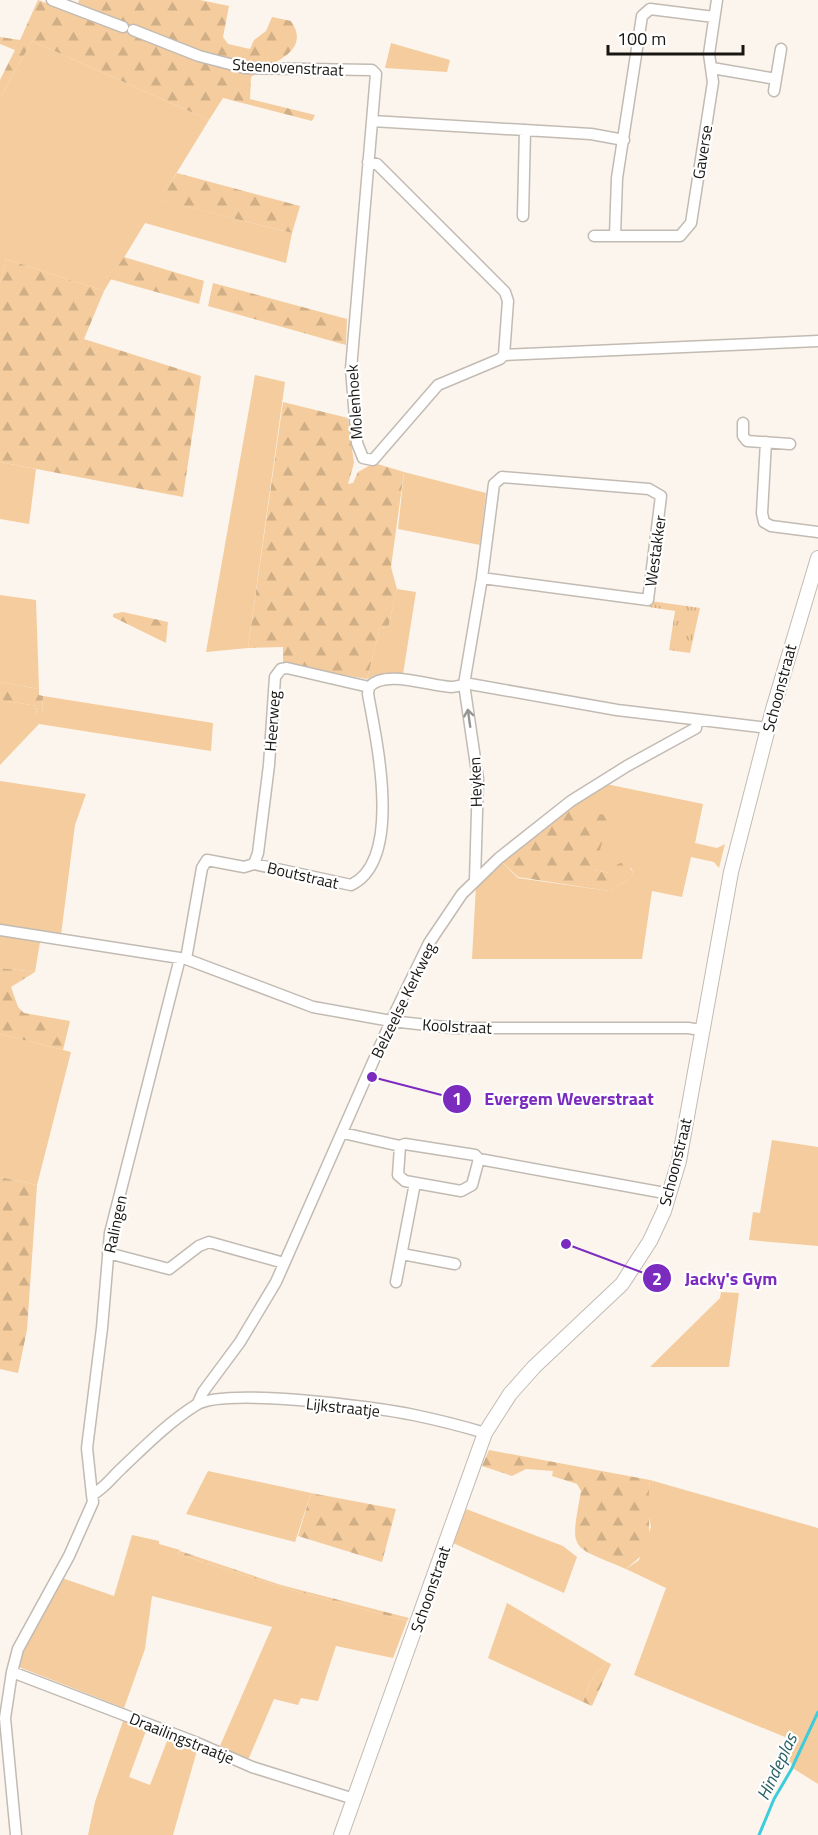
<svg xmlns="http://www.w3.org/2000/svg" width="818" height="1835" viewBox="0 0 818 1835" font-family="'Titillium Web',sans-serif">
<defs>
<pattern id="forest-firs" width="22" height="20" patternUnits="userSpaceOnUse" patternTransform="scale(1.5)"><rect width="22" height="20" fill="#f4cc9d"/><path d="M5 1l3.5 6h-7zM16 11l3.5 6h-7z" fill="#d0ae86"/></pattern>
<pattern id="park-tufts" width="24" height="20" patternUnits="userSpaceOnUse" patternTransform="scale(1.5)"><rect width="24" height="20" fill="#f4cc9d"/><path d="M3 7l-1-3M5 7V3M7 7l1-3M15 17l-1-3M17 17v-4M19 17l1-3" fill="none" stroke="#d0ae86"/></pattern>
</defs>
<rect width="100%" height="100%" fill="#fcf5ed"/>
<path fill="#f4cc9d" d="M 32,41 L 209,120 L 160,200 L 292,233 L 286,263 L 145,223 L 104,291 L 6,259 L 0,283 L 0,98 Z
M 391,43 L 450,60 L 447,72 L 385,68 Z
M 255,375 L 285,382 L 248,648 L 206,652 Z
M 0,462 L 36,469 L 29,524 L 0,519 Z
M 404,472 L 486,493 L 480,545 L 398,529 Z
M 397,589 L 416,592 L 403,674 L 375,675 L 367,679 L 380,627 L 388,628 Z
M 0,595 L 36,600 L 39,689 L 0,682 Z
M 43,696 L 213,723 L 211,751 L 39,724 L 0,765 L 0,700 L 37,706 L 36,715 L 42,716 Z
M 0,781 L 86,794 L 75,825 L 61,935 L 0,924 Z
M 606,784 L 703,804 L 695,843 L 717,848 L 725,844 L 719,868 L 714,862 L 691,857 L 682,897 L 652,891 L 642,959 L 472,959 L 476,885 L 500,860 L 518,878 L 609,891 L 631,878 L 633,872 L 631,868 L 610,873 L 594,870 L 569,808 Z
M 0,935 L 40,942 L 35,972 L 0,968 Z
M 0,1034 L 71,1052 L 37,1185 L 0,1177 Z
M 772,1140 L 818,1147 L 818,1246 L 749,1240 L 753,1212 L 760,1213 Z
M 721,1292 L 739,1293 L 729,1367 L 650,1367 L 720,1298 Z
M 208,1471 L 311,1493 L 295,1542 L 186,1514 Z
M 650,1480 L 818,1528 L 818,1784 L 786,1764 L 797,1742 L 634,1675 L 666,1588 L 626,1569 L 639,1560 L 651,1527 L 647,1507 Z
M 466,1509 L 563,1546 L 577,1557 L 564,1593 L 453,1543 Z
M 132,1535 L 159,1541 L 159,1544 L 180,1550 L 178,1554 L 288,1589 L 407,1621 L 393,1658 L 336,1646 L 318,1701 L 301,1698 L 298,1705 L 274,1699 L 248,1760 L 219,1748 L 272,1627 L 152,1596 L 145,1649 L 124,1708 L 19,1667 L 21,1654 L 62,1578 L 114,1596 Z
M 507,1603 L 607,1662 L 591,1680 L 583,1702 L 488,1658 Z
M 124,1718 L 147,1728 L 129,1777 L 150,1785 L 169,1736 L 198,1747 L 173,1835 L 88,1835 L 95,1802 Z"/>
<path fill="url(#forest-firs)" d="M 38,0 L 75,14 L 79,0 L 200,0 L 229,6 L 223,37 L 228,44 L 250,49 L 254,40 L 266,31 L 272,17 L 291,21 C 313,53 268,63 251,77 L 250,99 L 315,115 L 312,121 L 223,98 L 209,120 L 32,41 L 0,98 L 0,80 L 15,50 L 0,44 L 0,37 L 20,40 Z
M 177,173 L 300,206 L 292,233 L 159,200 Z
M 124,257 L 204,281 L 199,304 L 110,279 Z
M 6,259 L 104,291 L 84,339 L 201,376 L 183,497 L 0,462 L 0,283 Z
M 213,283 L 347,319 L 346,345 L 208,306 Z
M 283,402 L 348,418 L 354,463 L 348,484 L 353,483 L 358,472 L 374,463 L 404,472 L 391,567 L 397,589 L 388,628 L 380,627 L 367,679 L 283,664 L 283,647 L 248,648 Z
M 123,612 L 168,622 L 166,643 L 113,617 L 113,614 Z
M 0,682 L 39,689 L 39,695 L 43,696 L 42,716 L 36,716 L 37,706 L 0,700 Z
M 569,808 L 610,816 L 594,870 L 610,873 L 615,866 L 624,861 L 633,872 L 631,878 L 609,891 L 518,877 L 500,860 Z
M 0,968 L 35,972 L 11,987 L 18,1007 L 24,1013 L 70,1021 L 63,1050 L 0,1034 Z
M 0,1177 L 37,1185 L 27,1330 L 18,1373 L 0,1369 Z
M 489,1450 L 650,1480 C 647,1504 651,1526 648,1550 L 626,1569 C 569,1544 570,1553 581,1491 L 577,1484 L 552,1476 L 553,1471 L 526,1469 L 512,1476 L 482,1466 Z
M 311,1493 L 396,1509 L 382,1562 L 298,1536 Z
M 180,1551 L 281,1585 L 409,1618 L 407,1621 L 288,1589 L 178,1554 Z
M 607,1662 L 611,1664 L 592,1706 L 583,1702 L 591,1680 Z"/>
<path fill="url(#park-tufts)" d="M 651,601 L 700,608 L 690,653 L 669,650 L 675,611 L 649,607 Z"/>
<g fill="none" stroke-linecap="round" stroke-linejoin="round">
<path stroke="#3dccdb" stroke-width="3" d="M 759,1835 L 774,1799 L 791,1770 L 818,1712"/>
<defs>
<path id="minor" d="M 52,0 L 123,27
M 133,30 L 199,56 L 245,68 L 372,70 L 376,74 L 351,369 L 357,443 L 363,458 L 373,460 L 438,385 L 500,359 L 504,355 L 818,341
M 712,68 L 776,79
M 774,91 L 781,49
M 372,121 L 591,134 L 624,140
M 368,162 L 377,164 L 505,292 L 508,301 L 504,355
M 523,216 L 525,130
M 615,235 L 617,178 L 642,16 L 650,9 L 714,17
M 594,236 L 680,236 L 691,223 L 713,82 L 709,54 L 717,0
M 743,423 L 743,436 L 747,441 L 790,444
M 766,442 L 762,513 L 764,522 L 771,526 L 818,532
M 254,864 L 258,853 L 269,765 L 275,677 L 281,669 L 287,668 L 369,687
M 475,880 L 478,779 L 464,684 L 482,578 L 494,484 L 502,477 L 649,489 L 661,496 L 648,600 L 482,578
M 0,930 L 186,959 L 313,1007 L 391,1021 L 454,1028 L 688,1028 L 701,1030
M 186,959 L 202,868 L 207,860 L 244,867 L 254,864 L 351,885 C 404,860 376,739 368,694 L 369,687 C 385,669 429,686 451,687 C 457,687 464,684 470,684 L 617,710 L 768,728
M 343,1133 L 400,1146 L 405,1144 L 475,1155 L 479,1159 L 670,1194
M 400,1146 L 398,1175 L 405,1181 L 461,1191 L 472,1185 L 479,1159
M 108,1253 L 169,1269 L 199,1246 L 209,1242 L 284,1263
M 402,1254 L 455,1264
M 396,1282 L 415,1183
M 198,1403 L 203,1392 L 240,1342 L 276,1282 L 391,1021 L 429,943 L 462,894 L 499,858 L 571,801 L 627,766 L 696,728 L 697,720
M 92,1495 L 87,1448 L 102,1328 L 110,1233 L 180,958
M 12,1672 L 195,1742 L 252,1767 L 354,1799
M 16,1835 L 5,1718 L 12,1672 L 18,1649 L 69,1556 L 93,1502 L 92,1495 C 105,1488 112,1477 122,1468 C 145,1446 169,1422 196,1405 C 225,1387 376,1407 414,1415 C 438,1420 462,1426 485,1433"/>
<path id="tertiary" d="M 341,1835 L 485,1433 L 510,1394 L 534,1367 L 622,1284 L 650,1241 L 664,1211 L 679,1161 L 731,872 L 773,709 L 818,558"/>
</defs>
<use href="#minor" stroke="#c2bbb3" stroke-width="13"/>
<use href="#tertiary" stroke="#c2bbb3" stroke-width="16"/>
<use href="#minor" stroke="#fff" stroke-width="10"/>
<use href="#tertiary" stroke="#fff" stroke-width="14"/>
</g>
<defs><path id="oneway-shaft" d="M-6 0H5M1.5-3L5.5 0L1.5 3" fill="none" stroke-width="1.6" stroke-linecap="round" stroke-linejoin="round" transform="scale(1.5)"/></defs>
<use stroke="#979695" href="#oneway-shaft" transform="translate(469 718) rotate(-98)"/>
<g text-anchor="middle" stroke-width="4.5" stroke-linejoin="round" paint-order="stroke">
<g font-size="16" fill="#181613" stroke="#fff">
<text transform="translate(288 67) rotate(3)" y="6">Steenovenstraat</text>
<text transform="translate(702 152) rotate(-81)" y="6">Gaverse</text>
<text transform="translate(354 402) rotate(-94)" y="6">Molenhoek</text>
<text transform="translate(655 551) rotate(-82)" y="6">Westakker</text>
<text transform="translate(779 688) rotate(-75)" y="6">Schoonstraat</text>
<text transform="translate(272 721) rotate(-86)" y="6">Heerweg</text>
<text transform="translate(475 782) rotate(-92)" y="6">Heyken</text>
<text transform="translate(303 875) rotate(13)" y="6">Boutstraat</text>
<text transform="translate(403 1000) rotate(-64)" y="6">Belzeelse Kerkweg</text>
<text transform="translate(457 1026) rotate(3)" y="6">Koolstraat</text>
<text transform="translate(675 1162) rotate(-76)" y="6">Schoonstraat</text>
<text transform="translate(115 1224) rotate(-78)" y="6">Ralingen</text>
<text transform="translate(343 1407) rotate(6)" y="6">Lijkstraatje</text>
<text transform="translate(430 1589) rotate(-71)" y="6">Schoonstraat</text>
<text transform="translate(182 1738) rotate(22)" y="6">Draailingstraatje</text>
</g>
<g font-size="18" font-style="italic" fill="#276066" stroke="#fff">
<text transform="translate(777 1767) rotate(-65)" y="6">Hindeplas</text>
</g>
</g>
<path fill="none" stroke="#7b2cbf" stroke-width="2" d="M372 1077L457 1099M566 1244L657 1278"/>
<g fill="#7b2cbf" stroke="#fff" stroke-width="2">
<circle cx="372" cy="1077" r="6"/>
<circle cx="566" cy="1244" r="6"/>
<circle cx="457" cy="1099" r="15"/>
<circle cx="657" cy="1278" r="15"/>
</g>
<g font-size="18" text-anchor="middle" font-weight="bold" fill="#fff">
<text x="457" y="1105">1</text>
<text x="657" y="1285">2</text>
</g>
<g font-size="18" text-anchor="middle" font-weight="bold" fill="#7b2cbf" stroke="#fff" stroke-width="4.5" stroke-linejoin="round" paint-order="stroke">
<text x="569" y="1105">Evergem Weverstraat</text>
<text x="731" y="1285">Jacky's Gym</text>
</g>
<path d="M608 45v9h135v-9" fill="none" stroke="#181613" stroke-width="3"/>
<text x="617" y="45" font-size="18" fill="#181613" stroke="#ffffff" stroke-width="4.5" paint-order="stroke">100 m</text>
</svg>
